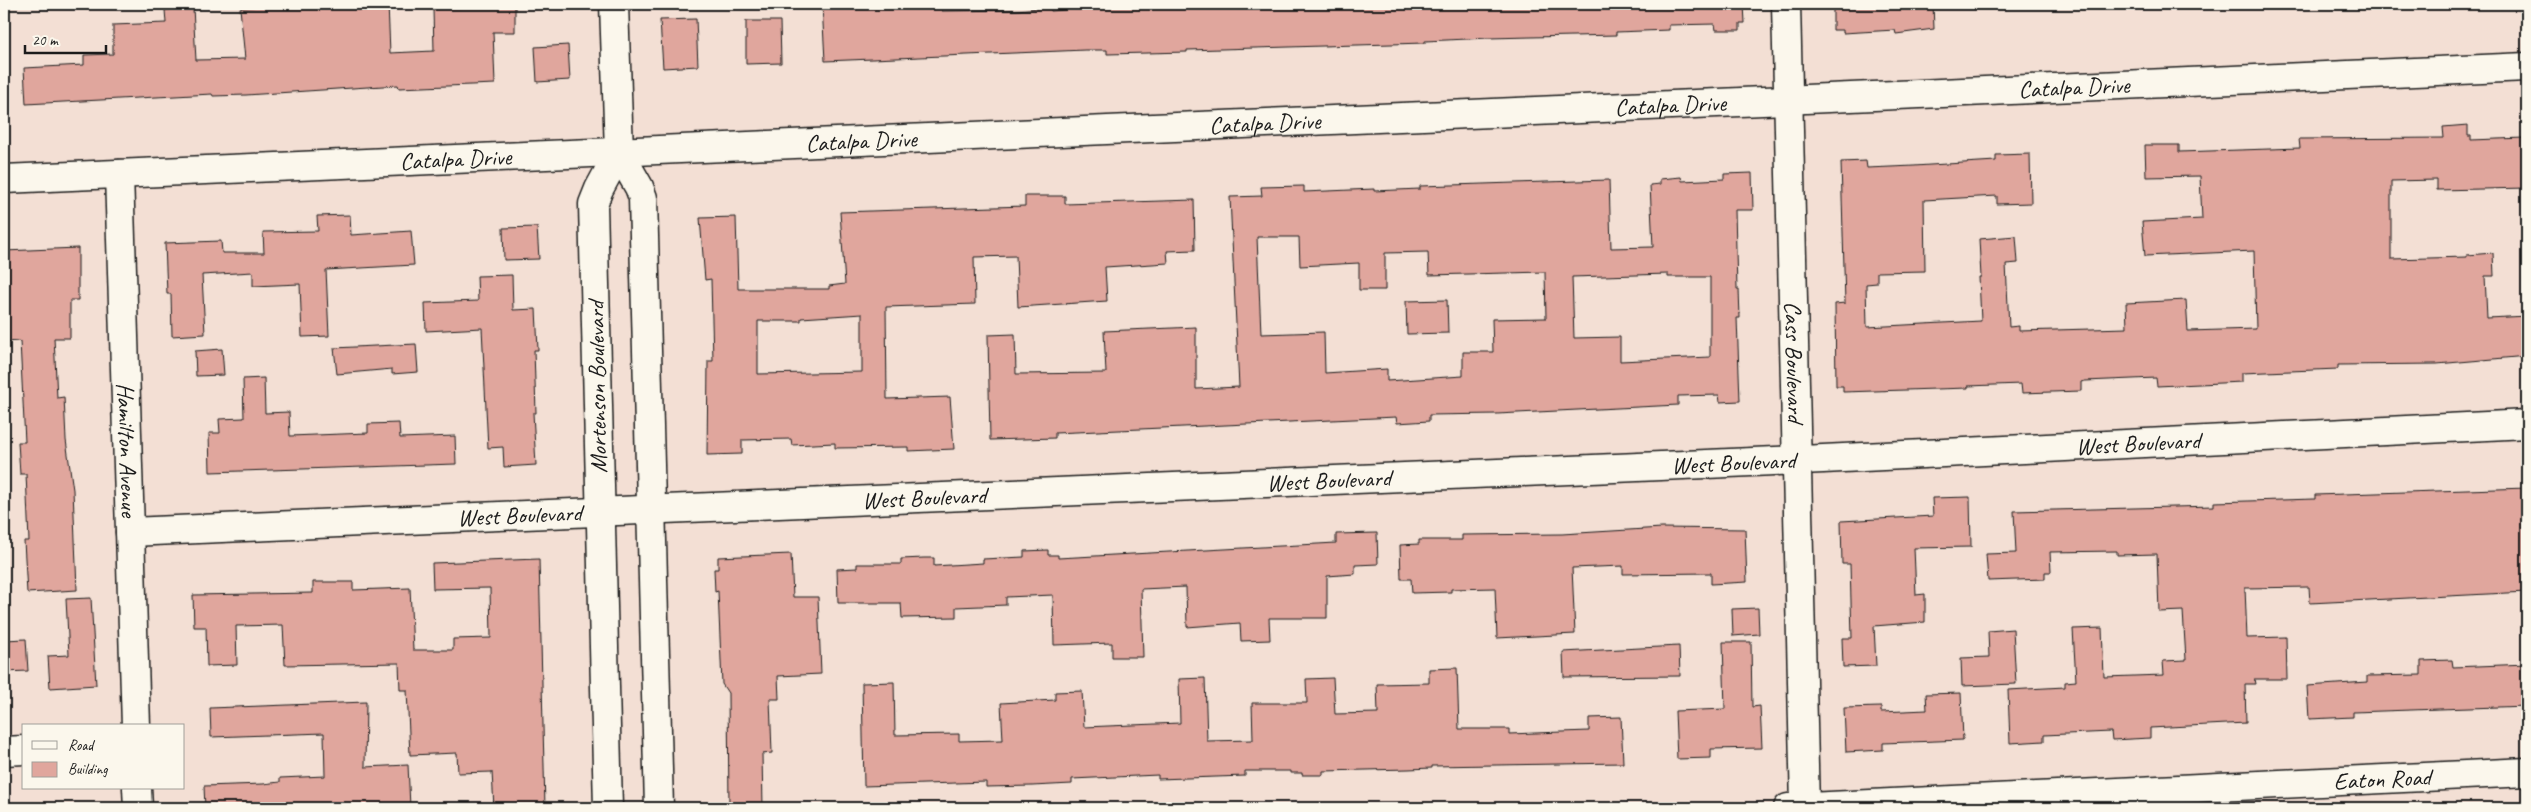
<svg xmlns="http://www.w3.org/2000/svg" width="2531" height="812" viewBox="0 0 2531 812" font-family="Caveat,sans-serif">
<rect width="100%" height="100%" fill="#f3dfd4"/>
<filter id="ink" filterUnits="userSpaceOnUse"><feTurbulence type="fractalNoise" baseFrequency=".02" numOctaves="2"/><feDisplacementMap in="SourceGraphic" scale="10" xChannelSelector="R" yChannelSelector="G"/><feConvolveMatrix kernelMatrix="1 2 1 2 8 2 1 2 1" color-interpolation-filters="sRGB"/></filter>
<g filter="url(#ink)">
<path fill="#e0a69d" stroke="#1c1c1c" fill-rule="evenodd" d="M 282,4 L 324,4 L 324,6 L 388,4 L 390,53 L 434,51 L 433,9 L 515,5 L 515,32 L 493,32 L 495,84 L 399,88 L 398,85 L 246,95 L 213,96 L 212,94 L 26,104 L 24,68 L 84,65 L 84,55 L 113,54 L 113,25 L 166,23 L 165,10 L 193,8 L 196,60 L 245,59 L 240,8 Z
M 822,4 L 941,4 L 942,11 L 1017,10 L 1050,7 L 1051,11 L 1134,4 L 1186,4 L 1186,9 L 1266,6 L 1266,4 L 1744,4 L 1745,23 L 1740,23 L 1740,30 L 1716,30 L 1715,24 L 1669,25 L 1669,30 L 1616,32 L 1616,35 L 1489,38 L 1425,41 L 1425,43 L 1187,50 L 1187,52 L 1107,54 L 1107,50 L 1085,50 L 825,61 Z
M 1833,4 L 1933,4 L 1934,29 L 1896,34 L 1895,30 L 1843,33 L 1843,30 L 1833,30 Z
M 696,19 L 698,66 L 663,68 L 660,20 Z
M 746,21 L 780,21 L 781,63 L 746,64 Z
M 568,45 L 570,80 L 537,82 L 535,47 Z
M 2468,125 L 2468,136 L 2471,136 L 2471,140 L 2524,138 L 2525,145 L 2527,145 L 2527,188 L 2437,190 L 2437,180 L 2391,181 L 2391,259 L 2467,257 L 2467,255 L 2493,253 L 2494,276 L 2485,276 L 2487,318 L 2527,316 L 2527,356 L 2437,364 L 2338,365 L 2338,369 L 2242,373 L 2242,382 L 2157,386 L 2156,378 L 2085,381 L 2081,382 L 2081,391 L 2022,393 L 2021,384 L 1968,386 L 1968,388 L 1843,392 L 1843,386 L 1836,386 L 1835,304 L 1845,303 L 1841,162 L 1866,161 L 1867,168 L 1914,166 L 1996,161 L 1996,155 L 2030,154 L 2031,203 L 1997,204 L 1997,196 L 1924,200 L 1925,271 L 1877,272 L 1877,283 L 1866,284 L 1867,327 L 1981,321 L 1979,277 L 1981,277 L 1979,239 L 2016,236 L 2018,263 L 2006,264 L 2009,327 L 2019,326 L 2019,331 L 2127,328 L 2126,303 L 2186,300 L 2188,331 L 2256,329 L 2254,251 L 2145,256 L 2142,222 L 2202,219 L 2200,176 L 2146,177 L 2145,145 L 2179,145 L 2179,152 L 2300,148 L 2299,139 L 2444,138 L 2443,127 Z
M 1752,173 L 1753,210 L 1735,210 L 1737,289 L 1739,289 L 1740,318 L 1737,318 L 1740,401 L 1720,402 L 1719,395 L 1678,396 L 1678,405 L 1497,414 L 1429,415 L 1429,421 L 1397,423 L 1396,417 L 1055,433 L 1055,438 L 990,440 L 988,335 L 1015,334 L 1016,374 L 1106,373 L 1104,331 L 1196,327 L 1196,389 L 1239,387 L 1230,197 L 1262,196 L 1261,187 L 1304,186 L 1304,192 L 1374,189 L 1374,191 L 1420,189 L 1420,186 L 1609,180 L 1611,248 L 1653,247 L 1650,185 L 1660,184 L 1660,179 L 1681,177 L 1682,181 L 1724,179 L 1724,174 ZM 1257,237 L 1299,237 L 1300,266 L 1359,263 L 1359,290 L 1385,290 L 1385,253 L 1428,252 L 1429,275 L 1545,272 L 1546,318 L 1492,319 L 1493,352 L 1463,352 L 1463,376 L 1387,381 L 1387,369 L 1325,373 L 1324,332 L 1261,334 ZM 1668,274 L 1668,277 L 1710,277 L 1710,357 L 1620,361 L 1620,337 L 1574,338 L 1572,277 Z
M 1025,196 L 1065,196 L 1065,204 L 1194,200 L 1195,250 L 1167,251 L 1168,263 L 1105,267 L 1107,301 L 1018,307 L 1016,256 L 974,257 L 975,304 L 886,307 L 887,399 L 950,397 L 954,449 L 908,451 L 908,447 L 835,448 L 835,443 L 792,445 L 791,439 L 742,440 L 742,454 L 707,455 L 708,361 L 713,361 L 711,279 L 705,280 L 700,218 L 736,217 L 738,289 L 829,289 L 829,286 L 845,284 L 840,212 L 1025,206 ZM 862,314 L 862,372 L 758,374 L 758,321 L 801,321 L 801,318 Z
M 350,215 L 351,235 L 411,231 L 414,265 L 326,270 L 329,336 L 302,337 L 300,284 L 253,286 L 253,272 L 202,275 L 205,334 L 172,336 L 171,294 L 167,294 L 165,243 L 221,241 L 222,253 L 264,253 L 263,232 L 318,231 L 317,216 Z
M 537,227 L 539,259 L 504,260 L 503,228 Z
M 78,248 L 78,300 L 70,300 L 70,338 L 54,338 L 57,398 L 64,397 L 66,440 L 73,490 L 77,590 L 27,593 L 24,541 L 29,541 L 26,474 L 20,474 L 18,442 L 25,442 L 20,341 L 4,342 L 4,251 Z
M 512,275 L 513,310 L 536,309 L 538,350 L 534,350 L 536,413 L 533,413 L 536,465 L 504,467 L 503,447 L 488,448 L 482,328 L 426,331 L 425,303 L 478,301 L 477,276 Z
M 1447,300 L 1448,333 L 1407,334 L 1406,301 Z
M 416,344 L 418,372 L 392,374 L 392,369 L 337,374 L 334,348 Z
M 222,349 L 224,375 L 196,376 L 195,351 Z
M 264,378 L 265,413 L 289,412 L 290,436 L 368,433 L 368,424 L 399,423 L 400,438 L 455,436 L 456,464 L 210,472 L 209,433 L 220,433 L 219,419 L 244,418 L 243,379 Z
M 2527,488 L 2527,592 L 2310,603 L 2309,587 L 2245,588 L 2247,638 L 2286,637 L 2287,679 L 2254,679 L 2255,684 L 2245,684 L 2246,723 L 2150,728 L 2150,738 L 2112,740 L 2111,732 L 2044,735 L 2044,741 L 2010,743 L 2008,690 L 2065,687 L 2065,682 L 2076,681 L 2073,629 L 2102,628 L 2104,677 L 2164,675 L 2163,661 L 2186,660 L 2183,611 L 2159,612 L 2157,554 L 2117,555 L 2117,551 L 2050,552 L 2051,572 L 2045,572 L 2045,579 L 1988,581 L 1986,554 L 2016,553 L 2014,511 L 2214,506 L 2214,502 L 2315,499 L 2315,495 Z
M 1970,497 L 1971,547 L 1914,548 L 1916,595 L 1925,594 L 1925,622 L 1874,626 L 1876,666 L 1843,667 L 1842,638 L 1852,638 L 1850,564 L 1842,564 L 1841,521 L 1933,516 L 1932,498 Z
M 1662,528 L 1745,529 L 1747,582 L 1711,584 L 1711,573 L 1623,574 L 1623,566 L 1572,568 L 1575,634 L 1497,638 L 1495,588 L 1451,589 L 1451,592 L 1412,593 L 1411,579 L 1401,579 L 1400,545 L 1419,544 L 1419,540 L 1462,540 L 1462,535 L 1562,534 Z
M 1377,533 L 1378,564 L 1355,565 L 1355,574 L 1327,576 L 1327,618 L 1269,618 L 1270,640 L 1241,641 L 1240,623 L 1187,627 L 1186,587 L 1141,589 L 1143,657 L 1112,657 L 1112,643 L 1054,645 L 1053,595 L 1006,597 L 1006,605 L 956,607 L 956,617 L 902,618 L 901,603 L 838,603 L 837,569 L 857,568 L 857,564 L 901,564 L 901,559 L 924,558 L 934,558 L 934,566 L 983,563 L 983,559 L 1024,557 L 1024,551 L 1048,550 L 1048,555 L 1058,555 L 1058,558 L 1336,543 L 1336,534 Z
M 791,554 L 793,597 L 818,597 L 821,674 L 778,676 L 779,699 L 770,699 L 772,753 L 762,754 L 763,808 L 729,808 L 728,693 L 722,684 L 718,591 L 715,592 L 714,569 L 718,569 L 718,557 Z
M 539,559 L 545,808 L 494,808 L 492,772 L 458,773 L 457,753 L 410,755 L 407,690 L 400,690 L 399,663 L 285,665 L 283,625 L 236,626 L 237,665 L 207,666 L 206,627 L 194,627 L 193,595 L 313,593 L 313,582 L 353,582 L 353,590 L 410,588 L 413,650 L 453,650 L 453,639 L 491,638 L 490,588 L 433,589 L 432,563 Z
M 91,598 L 96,685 L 50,688 L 48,656 L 69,655 L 66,599 Z
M 1758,608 L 1759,634 L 1733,636 L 1732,609 Z
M 2013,629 L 2016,684 L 1962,686 L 1961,658 L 1989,657 L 1988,631 Z
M 26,639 L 28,671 L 4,672 L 4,640 Z
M 1723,642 L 1751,642 L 1752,707 L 1760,706 L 1762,748 L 1711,749 L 1711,758 L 1677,759 L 1675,711 L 1725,709 Z
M 1679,646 L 1680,676 L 1564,677 L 1563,652 Z
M 2452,660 L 2453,667 L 2527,664 L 2527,706 L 2353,712 L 2353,717 L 2309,719 L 2307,686 L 2367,682 L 2367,676 L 2421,675 L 2421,661 Z
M 1457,668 L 1459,729 L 1509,729 L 1509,734 L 1589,731 L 1589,718 L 1621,717 L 1623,763 L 1432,766 L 1432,768 L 1408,769 L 1323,771 L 1323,775 L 1302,775 L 1302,773 L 1291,773 L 1291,771 L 1245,771 L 1245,776 L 1158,779 L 1158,775 L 1072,779 L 1072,784 L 1032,786 L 986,787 L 986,782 L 864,786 L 862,683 L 894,682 L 895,735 L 959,734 L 959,741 L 1003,740 L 1001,703 L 1055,700 L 1055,692 L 1082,691 L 1084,727 L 1180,723 L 1179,679 L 1205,678 L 1207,741 L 1253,740 L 1252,703 L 1307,703 L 1306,679 L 1333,678 L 1335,714 L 1378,713 L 1377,684 L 1429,683 L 1429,669 Z
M 1961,693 L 1963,740 L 1883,743 L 1883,750 L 1846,752 L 1844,708 L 1881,707 L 1881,712 L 1927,710 L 1926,694 Z
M 366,702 L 365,767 L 408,765 L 410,807 L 205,808 L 204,786 L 263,784 L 280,782 L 280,778 L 325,776 L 324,733 L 211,737 L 210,708 Z"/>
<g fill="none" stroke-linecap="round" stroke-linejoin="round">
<defs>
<g id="minor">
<path d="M 614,4 L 619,152 L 639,187 L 643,198 L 659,808"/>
<path id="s1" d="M 1786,4 L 1805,808"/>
<path id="s2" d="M 119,174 L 136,726"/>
<path id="s3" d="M 4,179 L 2527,67"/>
<path id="s4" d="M 130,532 L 1823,459 L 2527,424"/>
<path d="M 4,751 L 24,750"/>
<path d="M 137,788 L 138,808"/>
<path d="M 608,808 L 593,204 L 599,189 L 619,152"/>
<path id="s5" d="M 1788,808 L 2527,772"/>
</g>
</defs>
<use href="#minor" stroke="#1c1c1c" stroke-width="31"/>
<use href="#minor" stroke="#fbf7ec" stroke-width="28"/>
</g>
</g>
<g text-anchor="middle" stroke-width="4.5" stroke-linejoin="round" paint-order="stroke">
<g font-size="24" fill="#1c1c1c" stroke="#fbf7ec">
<text dy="8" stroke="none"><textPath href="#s3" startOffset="2072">Catalpa Drive</textPath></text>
<text dy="8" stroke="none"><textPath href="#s3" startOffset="1668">Catalpa Drive</textPath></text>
<text dy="8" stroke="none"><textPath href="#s3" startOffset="1262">Catalpa Drive</textPath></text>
<text dy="8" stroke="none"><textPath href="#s3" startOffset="858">Catalpa Drive</textPath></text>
<text dy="8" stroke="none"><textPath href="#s3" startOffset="452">Catalpa Drive</textPath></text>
<text dy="8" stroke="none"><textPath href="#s1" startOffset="358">Cass Boulevard</textPath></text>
<text transform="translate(597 387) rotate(-91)" y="8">Mortenson Boulevard</text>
<text dy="8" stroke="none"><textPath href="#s4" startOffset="2010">West Boulevard</textPath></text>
<text dy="8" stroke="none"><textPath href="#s2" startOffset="276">Hamilton Avenue</textPath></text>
<text dy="8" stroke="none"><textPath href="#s4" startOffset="1605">West Boulevard</textPath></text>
<text dy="8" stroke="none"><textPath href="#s4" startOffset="1200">West Boulevard</textPath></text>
<text dy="8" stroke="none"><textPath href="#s4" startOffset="795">West Boulevard</textPath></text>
<text dy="8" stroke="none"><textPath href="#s4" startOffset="390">West Boulevard</textPath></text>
<text dy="8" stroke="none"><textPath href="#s5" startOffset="595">Eaton Road</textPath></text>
</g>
</g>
<rect width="2531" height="812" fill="none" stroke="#fbf7ec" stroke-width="20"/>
<rect x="10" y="10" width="2511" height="792" fill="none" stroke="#1c1c1c" stroke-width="2" filter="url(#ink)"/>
<rect x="22" y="724" width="162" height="65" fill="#fbf7ec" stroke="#a29f99"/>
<rect x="32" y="741" width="25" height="8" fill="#fbf7ec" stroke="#a29f99"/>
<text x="68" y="750" font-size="15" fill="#1c1c1c">Road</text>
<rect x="32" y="762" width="25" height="15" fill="#e0a69d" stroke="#a29f99"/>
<text x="68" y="774" font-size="15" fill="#1c1c1c">Building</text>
<path d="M25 45v8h81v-8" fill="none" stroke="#1c1c1c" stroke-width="2.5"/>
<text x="32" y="45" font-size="15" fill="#1c1c1c" stroke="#fbf7ec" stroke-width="4" paint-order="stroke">20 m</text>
</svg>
